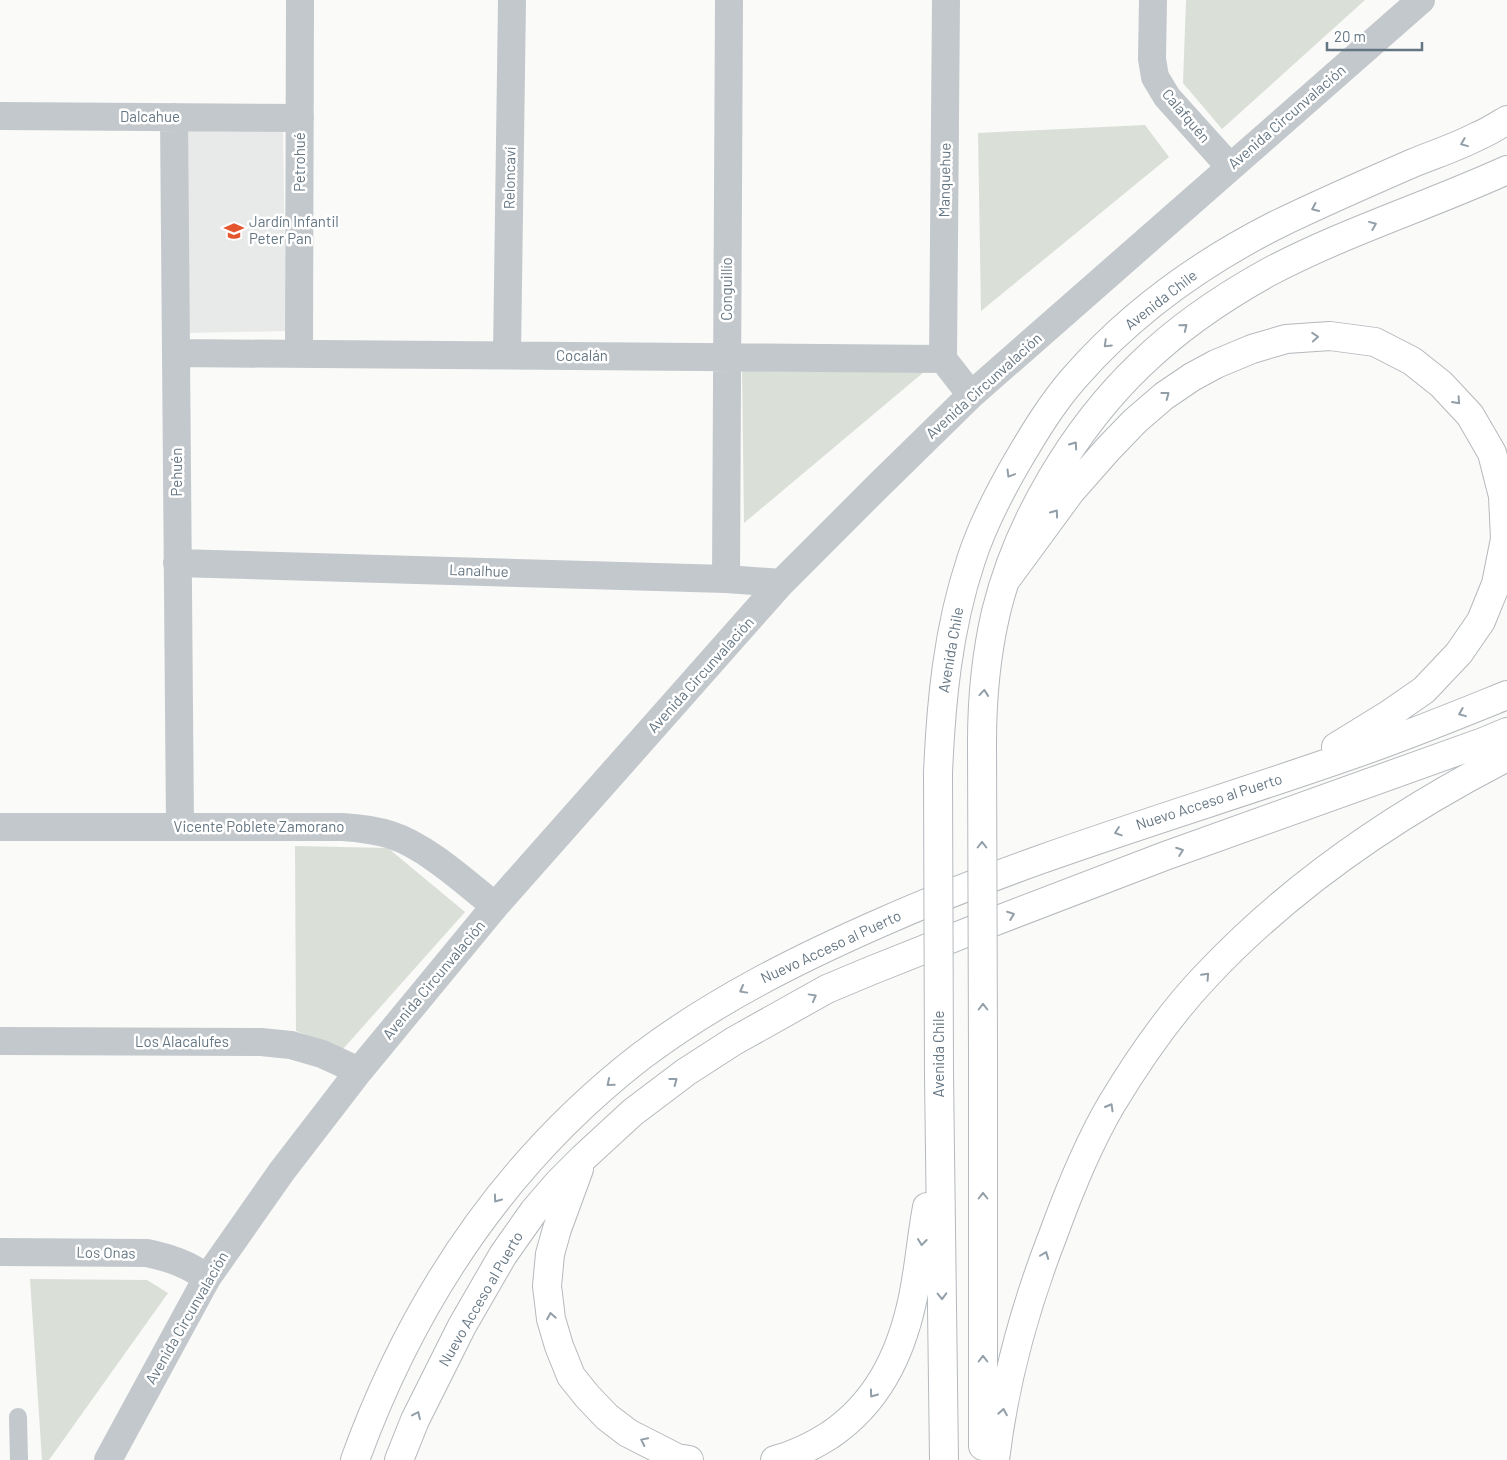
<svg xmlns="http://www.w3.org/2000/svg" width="1507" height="1460" viewBox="0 0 1507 1460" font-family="Barlow,sans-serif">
<rect width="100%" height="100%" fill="#fafaf8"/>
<path fill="#e8e9e9" d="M 283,129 L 286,331 L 185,333 L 180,130 Z"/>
<path fill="#dadfd7" d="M 1186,0 L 1365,0 L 1222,129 L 1183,83 Z
M 1145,125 L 1169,157 L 981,311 L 978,133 Z
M 742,366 L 931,366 L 744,523 Z
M 295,846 L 388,848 L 465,912 L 343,1049 L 296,1031 Z
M 30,1279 L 147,1280 L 168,1293 L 49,1460 L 42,1460 Z"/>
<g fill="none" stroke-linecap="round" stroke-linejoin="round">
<defs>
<path id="highway" d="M 1005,581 L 1071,491 L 1108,449 L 1135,421 L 1164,396 L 1192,377 L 1216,364 L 1252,349 L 1286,339 L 1330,336 L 1375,342 L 1412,361 L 1441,384 L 1470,415 L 1492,453 L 1503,496 L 1505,539 L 1496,584 L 1481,621 L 1459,653 L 1424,690 L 1388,715 L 1336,747
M 982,742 C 982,698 986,655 996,612 C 1018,522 1074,428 1141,364 C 1178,328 1222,298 1267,273 C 1344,232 1428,206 1507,170
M 938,773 C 941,701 948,629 971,560 C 982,526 999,493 1017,462 C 1034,433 1052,403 1075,377 C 1131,313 1201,263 1276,225 C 1321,203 1367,183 1413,163 C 1435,154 1457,147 1478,136 C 1488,132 1497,126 1507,120
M 983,1056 L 983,1446
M 939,1075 L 944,1460
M 579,1169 L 557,1229 L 550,1254 L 547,1286 L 551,1319 L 559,1346 L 571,1376 L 587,1396 L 607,1417 L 628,1433 L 677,1458 L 689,1460
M 355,1460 C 413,1300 505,1162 640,1057 C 714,1001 796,960 880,923 C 1033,855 1194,810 1351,755 C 1404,737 1455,716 1507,695
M 399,1460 L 415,1420 L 462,1326 L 503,1255 L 534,1211 L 559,1182 L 583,1158 L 633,1112 L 686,1072 L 734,1041 L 827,989 L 870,971 L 998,920 L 1165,856 L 1483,742 L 1507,732
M 775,1460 C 794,1455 813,1446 830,1435 C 877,1403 900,1356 912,1302 C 919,1271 921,1239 927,1207
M 995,1460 C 1004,1383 1025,1307 1053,1235 C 1069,1191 1087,1146 1111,1105 C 1138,1060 1169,1015 1205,977 C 1291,885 1396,814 1507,757"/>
</defs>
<use href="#highway" stroke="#b4b9bd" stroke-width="30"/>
<path stroke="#c3c8cc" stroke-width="18" d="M 18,1417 L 19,1460"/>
<path stroke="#c3c8cc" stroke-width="28" d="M 1153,0 L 1152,59 L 1155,77 L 1167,97 L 1230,167
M 0,116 L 300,118
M 174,117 L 180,827
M 176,353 L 943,359
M 299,354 L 300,0
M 507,355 L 512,0
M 943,359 L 946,0
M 943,359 L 971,395
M 177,563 L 726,579 L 781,583
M 726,579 L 729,0
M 0,827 L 342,827 C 359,828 375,830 391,835 C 426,846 466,883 495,906
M 0,1041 L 261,1042 L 291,1045 L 322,1054 L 359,1071
M 0,1252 L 147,1253 C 170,1258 188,1264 207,1278
M 108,1460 L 207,1278 L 282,1171 L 359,1071 L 495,906 L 781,583 L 879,485 L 971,395 L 1421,0"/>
<use href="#highway" stroke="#fff" stroke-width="28"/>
<defs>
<path id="highway-bridge" d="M 982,742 L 983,1056
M 938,773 L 939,1075"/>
</defs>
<use href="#highway-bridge" stroke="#b4b9bd" stroke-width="30" stroke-linecap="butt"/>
<use href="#highway-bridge" stroke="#fff" stroke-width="28"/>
</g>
<defs><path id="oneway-chevron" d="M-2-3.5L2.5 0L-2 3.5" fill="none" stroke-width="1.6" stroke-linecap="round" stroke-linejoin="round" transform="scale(1.25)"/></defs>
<g stroke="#939fa8">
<use href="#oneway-chevron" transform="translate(1464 143) rotate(158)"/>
<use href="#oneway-chevron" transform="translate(1315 208) rotate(156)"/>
<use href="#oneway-chevron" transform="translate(1373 225) rotate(-22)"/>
<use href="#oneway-chevron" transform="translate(1184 327) rotate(-39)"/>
<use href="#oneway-chevron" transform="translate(1315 337) rotate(-4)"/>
<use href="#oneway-chevron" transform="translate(1107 344) rotate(136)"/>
<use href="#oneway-chevron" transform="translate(1166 395) rotate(-37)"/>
<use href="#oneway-chevron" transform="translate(1457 401) rotate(48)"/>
<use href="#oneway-chevron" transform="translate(1074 445) rotate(-55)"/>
<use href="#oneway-chevron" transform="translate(1010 474) rotate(121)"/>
<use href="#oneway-chevron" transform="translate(1055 513) rotate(-54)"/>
<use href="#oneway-chevron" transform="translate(984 693) rotate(-85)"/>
<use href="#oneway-chevron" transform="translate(1462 713) rotate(158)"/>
<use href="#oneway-chevron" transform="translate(1118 832) rotate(161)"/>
<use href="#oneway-chevron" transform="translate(982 845) rotate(-90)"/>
<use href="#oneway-chevron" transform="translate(1180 851) rotate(-20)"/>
<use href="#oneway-chevron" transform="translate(1011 915) rotate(-21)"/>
<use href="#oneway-chevron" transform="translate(1206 976) rotate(-47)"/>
<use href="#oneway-chevron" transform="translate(743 990) rotate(151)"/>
<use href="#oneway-chevron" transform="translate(813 997) rotate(-29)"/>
<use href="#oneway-chevron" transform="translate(983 1007) rotate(-90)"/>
<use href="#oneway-chevron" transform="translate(674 1081) rotate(-37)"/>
<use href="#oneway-chevron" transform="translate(610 1083) rotate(140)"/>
<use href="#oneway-chevron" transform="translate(1110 1107) rotate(-60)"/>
<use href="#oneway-chevron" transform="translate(983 1196) rotate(-90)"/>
<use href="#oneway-chevron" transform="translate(497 1199) rotate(126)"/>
<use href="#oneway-chevron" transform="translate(922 1242) rotate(97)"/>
<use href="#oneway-chevron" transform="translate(1045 1255) rotate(-69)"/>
<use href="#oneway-chevron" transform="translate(942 1296) rotate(89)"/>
<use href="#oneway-chevron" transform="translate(551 1316) rotate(-100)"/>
<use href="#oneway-chevron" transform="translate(983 1359) rotate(-90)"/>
<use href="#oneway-chevron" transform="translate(873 1394) rotate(126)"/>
<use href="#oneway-chevron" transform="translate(1003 1412) rotate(-80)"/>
<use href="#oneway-chevron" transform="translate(417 1415) rotate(-65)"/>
<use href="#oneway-chevron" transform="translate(644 1441) rotate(-154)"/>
</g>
<defs>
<symbol id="school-bare" viewBox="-9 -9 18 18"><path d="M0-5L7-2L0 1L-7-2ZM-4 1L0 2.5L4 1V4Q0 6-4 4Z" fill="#e4572e" stroke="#fff" stroke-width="2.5" paint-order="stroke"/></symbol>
</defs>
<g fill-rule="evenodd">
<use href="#school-bare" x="220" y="217" width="28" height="28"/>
</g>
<g text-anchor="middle" stroke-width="5" stroke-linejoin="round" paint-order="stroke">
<g font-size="15" fill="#657683" stroke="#fff">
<text transform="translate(1186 116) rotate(50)" y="5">Calafquén</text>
<text x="150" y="122">Dalcahue</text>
<text transform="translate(1287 117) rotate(-41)" y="5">Avenida Circunvalación</text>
<text transform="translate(300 162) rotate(-90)" y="5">Petrohué</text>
<text transform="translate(510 178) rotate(-89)" y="5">Reloncaví</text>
<text transform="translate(945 180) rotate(-89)" y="5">Manquehue</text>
<text transform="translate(727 289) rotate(-90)" y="5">Conguillío</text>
<text transform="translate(1161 300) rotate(-38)" y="5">Avenida Chile</text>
<text x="582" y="361">Cocalán</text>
<text transform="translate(984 386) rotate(-42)" y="5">Avenida Circunvalación</text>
<text transform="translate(177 472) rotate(-90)" y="5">Pehuén</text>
<text transform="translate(479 571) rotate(2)" y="5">Lanalhue</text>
<text transform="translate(951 650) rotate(-80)" y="5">Avenida Chile</text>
<text transform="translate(701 675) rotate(-48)" y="5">Avenida Circunvalación</text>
<text transform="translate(1209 802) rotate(-18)" y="5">Nuevo Acceso al Puerto</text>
<text x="259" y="832">Vicente Poblete Zamorano</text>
<text transform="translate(831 947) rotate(-25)" y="5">Nuevo Acceso al Puerto</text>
<text transform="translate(434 980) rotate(-50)" y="5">Avenida Circunvalación</text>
<text x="182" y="1047">Los Alacalufes</text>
<text transform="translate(939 1054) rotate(-90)" y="5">Avenida Chile</text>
<text transform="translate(106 1253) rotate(1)" y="5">Los Onas</text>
<text transform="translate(481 1299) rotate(-60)" y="5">Nuevo Acceso al Puerto</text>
<text transform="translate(187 1318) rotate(-60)" y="5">Avenida Circunvalación</text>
</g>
<g font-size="15" fill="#657683" stroke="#fff" text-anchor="start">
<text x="249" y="227">Jardín Infantil<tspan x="249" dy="17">Peter Pan</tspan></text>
</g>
</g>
<path d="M1327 42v8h95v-8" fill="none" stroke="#657683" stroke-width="2.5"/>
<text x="1334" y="42" font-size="15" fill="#657683" stroke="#ffffff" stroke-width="4" paint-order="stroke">20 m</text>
</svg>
